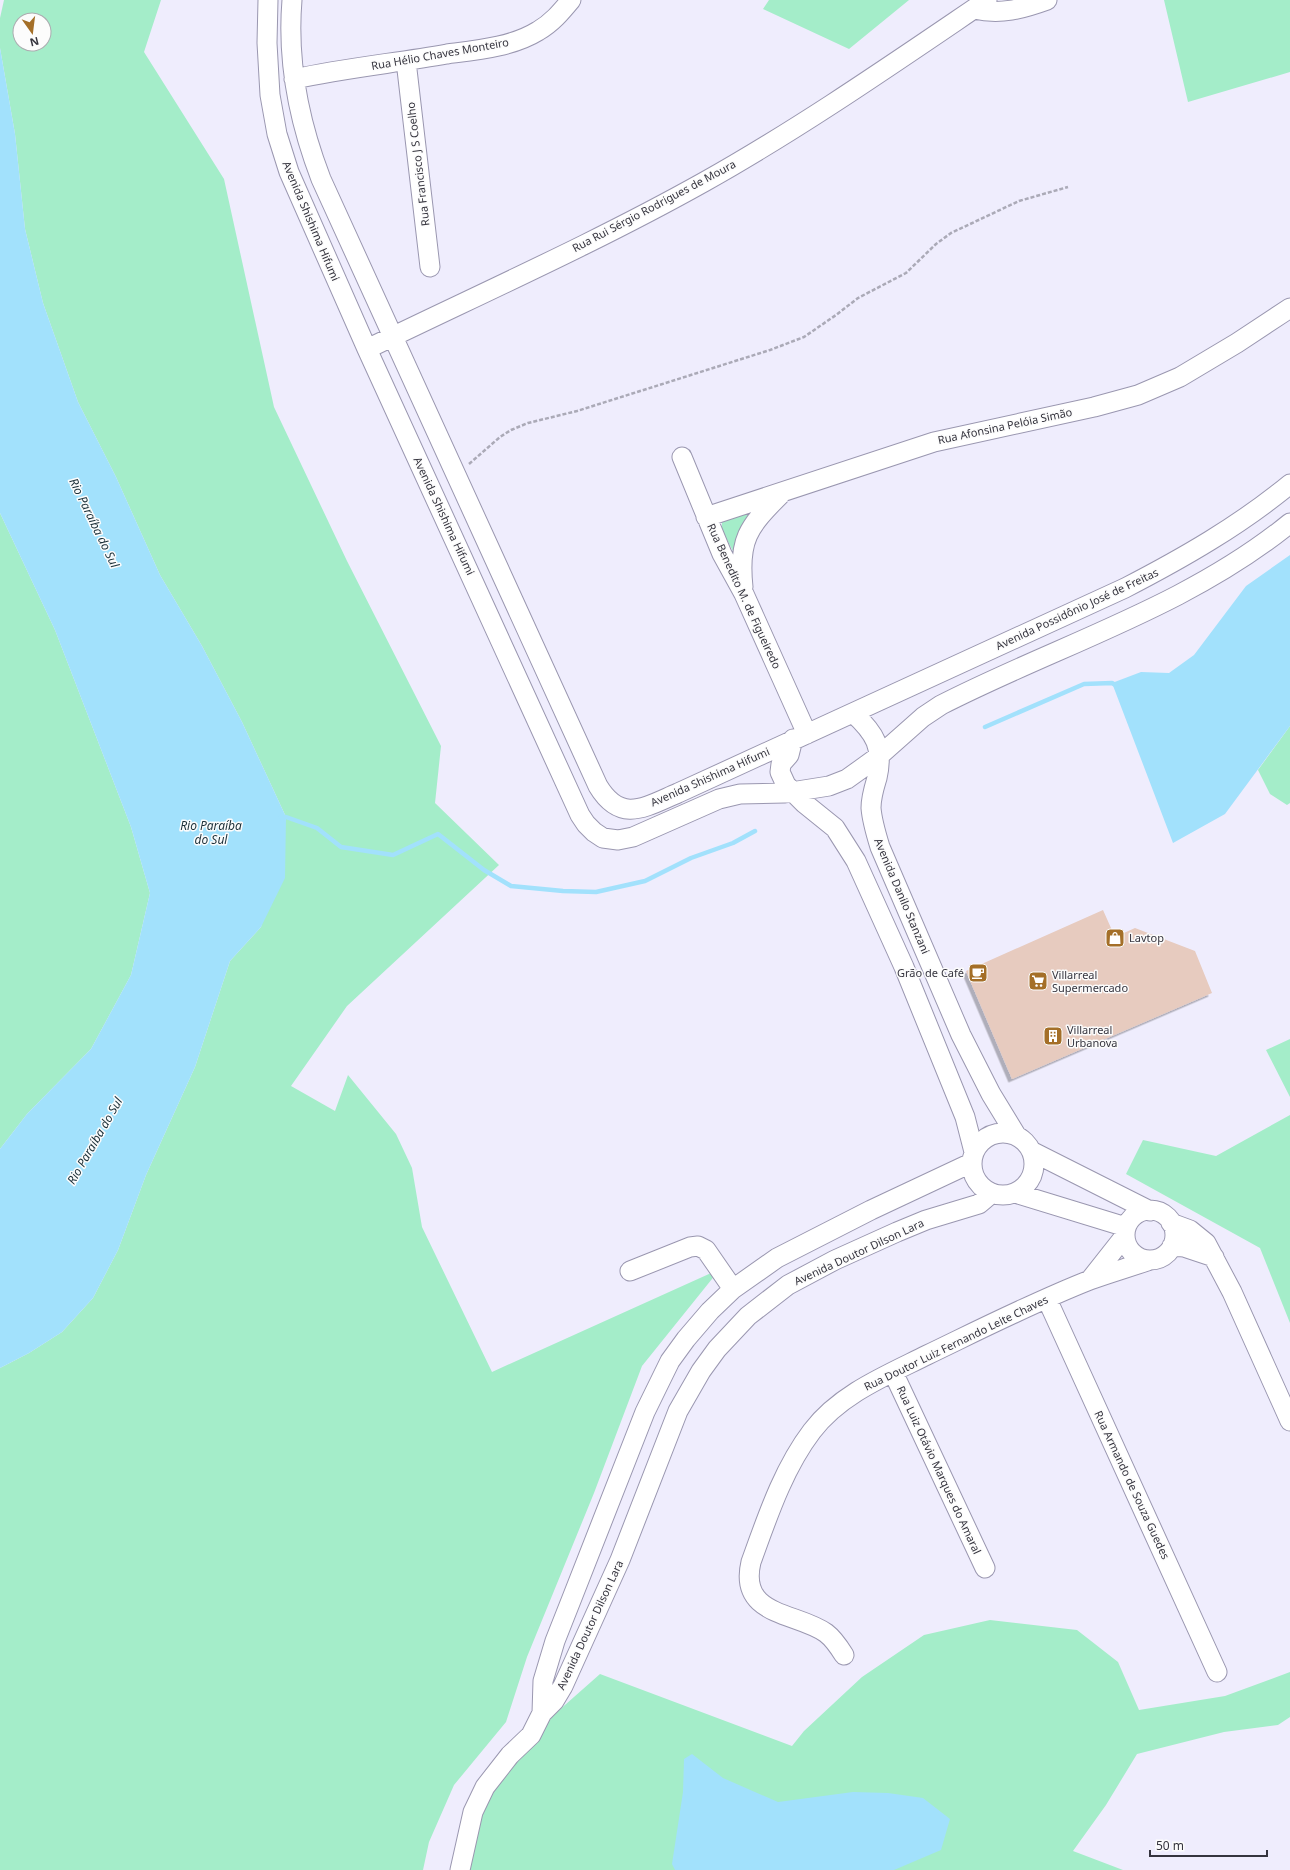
<svg xmlns="http://www.w3.org/2000/svg" width="1290" height="1870" viewBox="0 0 1290 1870" font-family="'Noto Sans',sans-serif">
<defs>
<filter id="shadow"><feDropShadow dx="-3.5" dy="3.5" stdDeviation="0" flood-color="#0004"/></filter>
</defs>
<rect width="100%" height="100%" fill="#efedfd"/>
<path fill="#a4edc9" fill-rule="evenodd" d="M 4,0 L 161,0 L 144,52 L 224,179 L 274,407 L 347,561 L 441,746 L 435,803 L 499,865 L 347,1006 L 291,1086 L 335,1111 L 348,1075 L 396,1134 L 412,1168 L 422,1227 L 492,1372 L 720,1269 L 642,1366 L 594,1493 L 527,1657 L 506,1722 L 454,1785 L 429,1842 L 423,1870 L 0,1870 L 0,1368 L 29,1353 L 62,1332 L 93,1298 L 118,1250 L 146,1175 L 195,1067 L 230,961 L 261,927 L 286,817 L 242,722 L 202,646 L 160,575 L 116,477 L 78,402 L 43,303 L 25,229 L 15,134 L 0,48 L 0,18 ZM 20,20 L 44,20 L 44,44 L 20,44 Z
M 769,0 L 909,0 L 849,49 L 763,9 Z
M 1164,0 L 1290,0 L 1290,72 L 1188,102 Z
M 757,508 L 736,557 L 722,530 L 722,521 Z
M 0,513 L 55,630 L 131,827 L 150,893 L 131,975 L 91,1049 L 27,1114 L 0,1149 Z
M 1290,726 L 1290,803 L 1287,805 L 1270,794 L 1258,770 Z
M 1290,1039 L 1290,1097 L 1266,1050 Z
M 1290,1115 L 1290,1323 L 1260,1248 L 1126,1174 L 1143,1140 L 1216,1156 Z
M 990,1620 L 1077,1630 L 1118,1662 L 1139,1710 L 1225,1696 L 1290,1672 L 1290,1717 L 1278,1725 L 1224,1732 L 1137,1754 L 1106,1805 L 1073,1851 L 1123,1870 L 463,1870 L 485,1787 L 531,1735 L 600,1674 L 792,1746 L 804,1731 L 862,1677 L 924,1635 Z"/>
<path fill="#a2e1fc" d="M 0,48 L 15,134 L 25,229 L 43,303 L 78,402 L 116,477 L 160,575 L 202,646 L 242,722 L 286,817 L 285,878 L 261,927 L 230,961 L 195,1067 L 146,1175 L 118,1250 L 93,1298 L 62,1332 L 29,1353 L 0,1368 L 0,1149 L 27,1114 L 91,1049 L 131,975 L 150,893 L 131,827 L 55,630 L 0,513 Z
M 1290,555 L 1290,726 L 1225,814 L 1173,843 L 1112,683 L 1141,672 L 1169,673 L 1194,655 L 1246,586 Z
M 692,1754 L 723,1778 L 778,1802 L 853,1792 L 888,1793 L 923,1798 L 950,1819 L 941,1850 L 894,1870 L 675,1870 L 672,1864 L 683,1792 L 684,1759 Z"/>
<g fill="none" stroke-linecap="round" stroke-linejoin="round">
<path stroke="#a2e1fc" stroke-width="4.5" d="M 985,727 L 1084,684 L 1112,683 L 1117,686
M 281,817 L 286,817 L 317,828 L 341,847 L 393,855 L 438,834 L 484,870 L 511,886 L 563,891 L 596,892 L 645,881 L 691,858 L 733,843 L 755,831"/>
</g>
<path fill="#e7cbbf" filter="url(#shadow)" d="M 1103,910 L 1115,937 L 1135,928 L 1195,951 L 1212,993 L 1012,1079 L 966,971 Z"/>
<g fill="none" stroke-linecap="round" stroke-linejoin="round">
<defs>
<path id="minor" d="M 268,0 L 267,43 L 270,95 L 277,134 L 289,172 L 367,349 L 580,815 L 586,824 L 594,832 L 603,838 L 618,840 L 633,837 L 719,799 L 740,794 L 785,793 L 829,786 L 847,779 L 861,769 L 879,756 L 923,717 L 941,705 C 1058,645 1187,607 1290,523
M 292,0 C 287,60 299,122 321,179 L 598,786 C 621,824 645,807 678,793 L 1125,588 C 1183,558 1239,526 1290,484
M 974,9 C 1001,15 1022,9 1047,0
M 406,61 L 430,267
M 294,79 C 345,68 396,63 447,54 C 478,50 512,47 538,31 C 552,23 561,12 571,0
M 367,349 C 480,294 595,243 704,182 C 802,127 894,63 987,0
M 682,457 L 722,554 L 744,594 L 807,734
M 706,517 L 934,442 L 1094,407 L 1138,395 L 1180,377 L 1237,343 L 1290,308
M 743,587 C 738,540 748,527 780,495
M 853,713 C 875,733 884,748 877,778 C 874,788 871,797 871,808 C 872,821 876,834 880,847 L 961,1035 L 991,1094 L 1016,1135
M 793,739 L 789,755 L 781,764 L 780,772 L 786,785 L 804,803 L 835,828 L 856,861 L 904,967 L 965,1117 L 974,1152
M972 1164a31 31 0 1 1 62 0a31 31 0 1 1-62 0Z
M 1031,1151 L 1150,1211
M 1015,1193 L 1126,1227
M1125 1235a25 25 0 1 1 50 0a25 25 0 1 1-50 0Z
M 1171,1223 L 1190,1230 L 1206,1243 L 1232,1292 L 1290,1421
M 1172,1246 L 1184,1247 L 1214,1257
M 630,1271 L 690,1247 L 698,1246 L 706,1250 L 733,1289
M 1090,1280 L 1124,1237
M 1047,1299 L 1217,1672
M 893,1372 L 985,1568
M 844,1655 C 839,1647 834,1639 826,1633 C 797,1612 738,1617 751,1562 C 767,1518 783,1469 812,1431 C 840,1394 887,1375 927,1355 C 981,1329 1034,1302 1090,1280 C 1109,1273 1130,1267 1150,1260
M 542,1713 L 543,1681 L 555,1641 L 572,1598 L 645,1412 L 670,1361 L 686,1339 L 710,1311 L 733,1289 L 777,1258 L 871,1210 L 971,1163
M 460,1870 L 473,1812 L 485,1787 L 510,1755 L 531,1735 L 542,1713 L 554,1701 L 563,1686 L 620,1560 L 678,1411 L 701,1371 L 717,1349 L 748,1316 L 788,1285 L 835,1260 L 897,1232 L 926,1220 L 979,1204 L 992,1193"/>
</defs>
<use href="#minor" stroke="#9a97b0" stroke-width="21"/>
<path stroke="#abaab7" stroke-width="2.5" stroke-dasharray="4 2" stroke-linecap="butt" d="M 469,464 L 500,437 L 511,430 L 528,423 L 577,411 L 770,350 L 804,337 L 836,315 L 858,298 L 906,273 L 936,244 L 951,233 L 1019,201 L 1068,187"/>
<use href="#minor" stroke="#fff" stroke-width="19"/>
</g>
<defs>
<symbol id="shop-square" viewBox="-11 -11 22 22"><rect x="-9" y="-9" width="18" height="18" rx="4" fill="#a46f28" stroke="#fcfcfc"/><path d="M-5-2.5h2.3a2.7 3.5 0 0 1 5.4 0H5L5.5 6h-11ZM-1.5-2.5h3a1.5 2.3 0 0 0-3 0Z" fill="#fff"/></symbol>
<symbol id="cafe-square" viewBox="-11 -11 22 22"><rect x="-9" y="-9" width="18" height="18" rx="4" fill="#a46f28" stroke="#fcfcfc"/><path d="M-5.5-4.5H6V0H3Q3 3.5 0 3.5H-2.5Q-5.5 3.5-5.5 0ZM3-3.2v2h1.7v-2ZM-6 4.5H4V6H-6Z" fill="#fff"/></symbol>
<symbol id="supermarket-square" viewBox="-11 -11 22 22"><rect x="-9" y="-9" width="18" height="18" rx="4" fill="#a46f28" stroke="#fcfcfc"/><path d="M-6-5.5h2.5l.6 2H6L4.5 2H-2.5L-4.4-4H-6ZM-1.5 3.2a1.3 1.3 0 1 0 .1 0ZM3 3.2a1.3 1.3 0 1 0 .1 0Z" fill="#fff"/></symbol>
<symbol id="building-square" viewBox="-11 -11 22 22"><rect x="-9" y="-9" width="18" height="18" rx="4" fill="#a46f28" stroke="#fcfcfc"/><path d="M-4-6H4V6H1V3H-1V6H-4ZM-2.5-4.3h1.7v1.8h-1.7ZM.8-4.3h1.7v1.8H.8ZM-2.5-1h1.7V.8h-1.7ZM.8-1h1.7V.8H.8Z" fill="#fff"/></symbol>
</defs>
<g fill-rule="evenodd">
<use href="#shop-square" x="1104" y="927" width="22" height="22"/>
<use href="#cafe-square" x="967" y="962" width="22" height="22"/>
<use href="#supermarket-square" x="1027" y="970" width="22" height="22"/>
<use href="#building-square" x="1042" y="1025" width="22" height="22"/>
</g>
<g text-anchor="middle" stroke-width="3" stroke-linejoin="round" paint-order="stroke">
<g font-size="11" fill="#35343e" stroke="#fcfcfc">
<text transform="translate(440 54) rotate(-10)" y="4">Rua Hélio Chaves Monteiro</text>
<text transform="translate(418 164) rotate(-97)" y="4">Rua Francisco J S Coelho</text>
<text transform="translate(654 206) rotate(-28)" y="4">Rua Rui Sérgio Rodrigues de Moura</text>
<text transform="translate(311 221) rotate(67)" y="4">Avenida Shishima Hifumi</text>
<text transform="translate(1005 426) rotate(-12)" y="4">Rua Afonsina Pelóia Simão</text>
<text transform="translate(444 516) rotate(65)" y="4">Avenida Shishima Hifumi</text>
<text transform="translate(744 596) rotate(65)" y="4">Rua Benedito M. de Figueiredo</text>
<text transform="translate(1077 609) rotate(-25)" y="4">Avenida Possidônio José de Freitas</text>
<text transform="translate(710 777) rotate(-24)" y="4">Avenida Shishima Hifumi</text>
<text transform="translate(902 896) rotate(67)" y="4">Avenida Danilo Stanzani</text>
<text transform="translate(859 1252) rotate(-25)" y="4">Avenida Doutor Dilson Lara</text>
<text transform="translate(956 1343) rotate(-26)" y="4">Rua Doutor Luiz Fernando Leite Chaves</text>
<text transform="translate(939 1470) rotate(65)" y="4">Rua Luiz Otávio Marques do Amaral</text>
<text transform="translate(1132 1485) rotate(65)" y="4">Rua Armando de Souza Guedes</text>
<text transform="translate(590 1625) rotate(-65)" y="4">Avenida Doutor Dilson Lara</text>
</g>
<g font-size="11" fill="#35343e" stroke="#fcfcfc" text-anchor="start">
<text x="1129" y="942">Lavtop</text>
<text x="964" y="977" text-anchor="end">Grão de Café</text>
<text x="1052" y="979">Villarreal<tspan x="1052" dy="13">Supermercado</tspan></text>
<text x="1067" y="1034">Villarreal<tspan x="1067" dy="13">Urbanova</tspan></text>
</g>
<g font-size="12" font-style="italic" fill="#1c3039" stroke="#fcfcfc">
<text transform="translate(94 523) rotate(64)" y="4">Rio Paraíba do Sul</text>
<text x="211" y="830">Rio Paraíba<tspan x="211" dy="14">do Sul</tspan></text>
<text transform="translate(95 1141) rotate(-60)" y="4">Rio Paraíba do Sul</text>
</g>
</g>
<g transform="translate(32 32) rotate(166)"><circle r="19" fill="#fcfcfc" stroke="#acacb0"/>
<path d="M0-3L7 15L0 10L-7 15Z" fill="#a46f28"/>
<text y="-6" font-size="11" font-weight="bold" text-anchor="middle" fill="#35343e">N</text>
</g>
<path d="M1150 1850v6h117v-6" fill="none" stroke="#35343e" stroke-width="2"/>
<text x="1156" y="1850" font-size="12" fill="#35343e" stroke="#fcfcfc" stroke-width="3" paint-order="stroke">50 m</text>
</svg>
